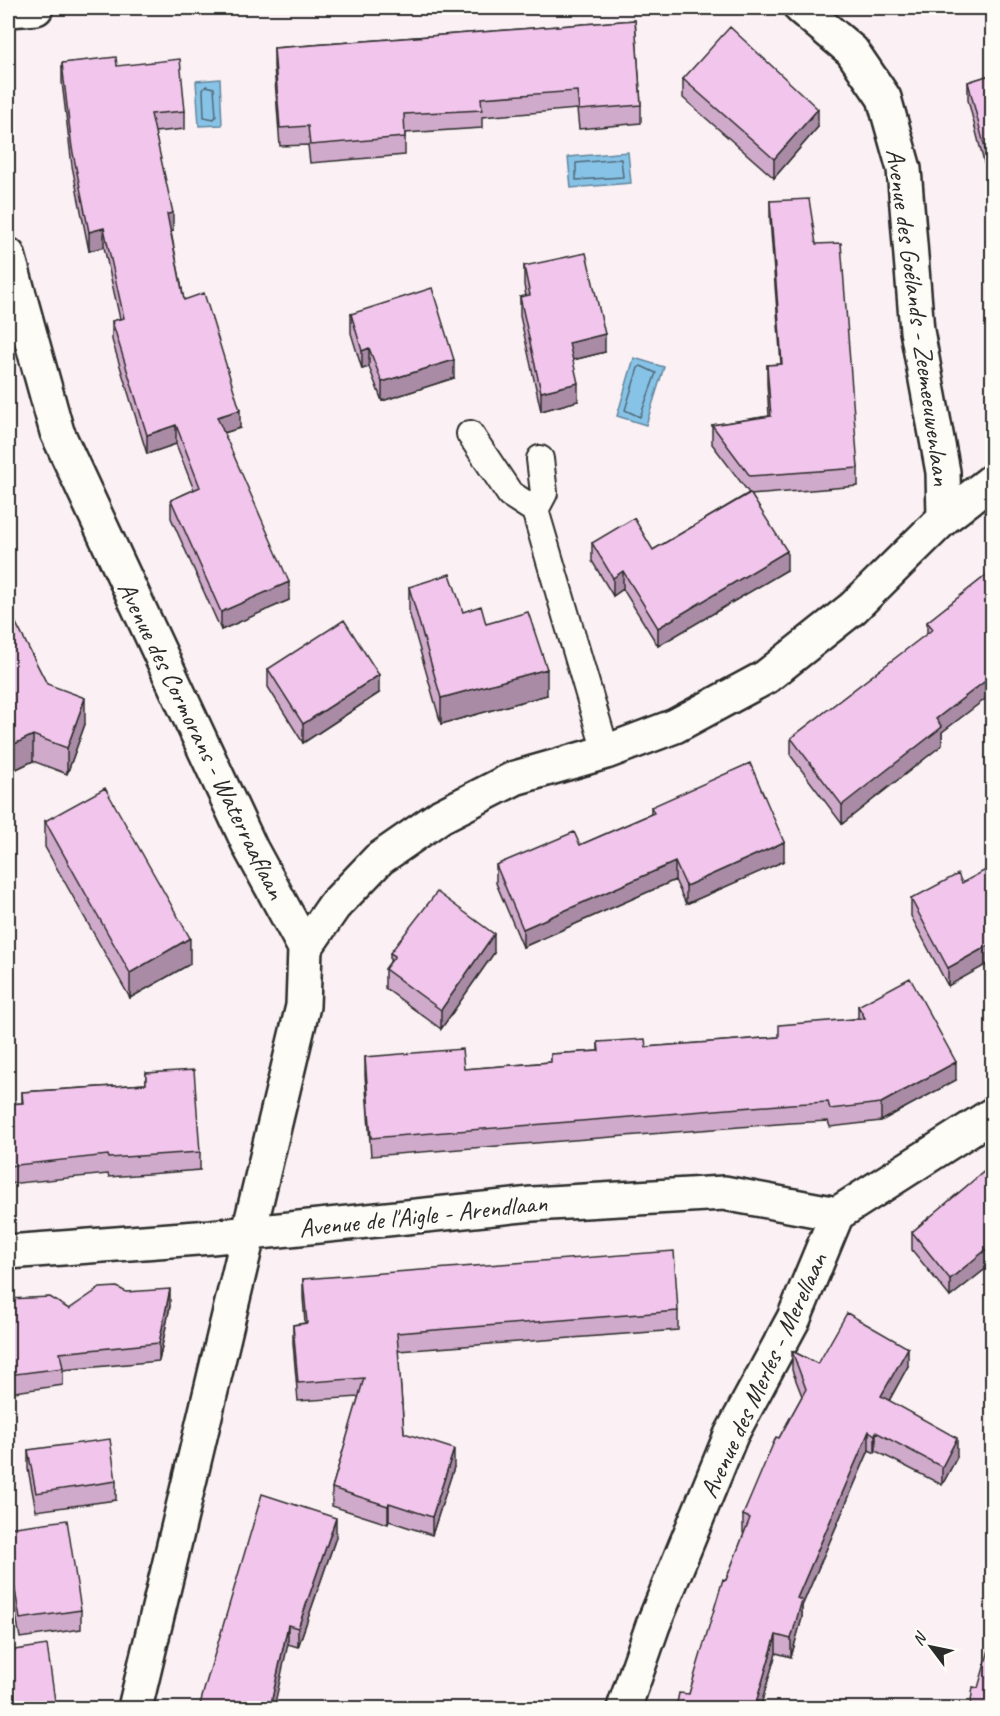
<svg xmlns="http://www.w3.org/2000/svg" width="1000" height="1716" viewBox="0 0 1000 1716" font-family="Caveat,sans-serif">
<rect width="100%" height="100%" fill="#fbf1f5"/>
<filter id="ink" filterUnits="userSpaceOnUse"><feTurbulence type="fractalNoise" baseFrequency=".0167" numOctaves="2"/><feDisplacementMap in="SourceGraphic" scale="12" xChannelSelector="R" yChannelSelector="G"/><feConvolveMatrix kernelMatrix="1 2 1 2 8 2 1 2 1" color-interpolation-filters="sRGB"/></filter>
<g filter="url(#ink)">
<path fill="#87c3e7" stroke="#62869c" stroke-width="1.5" d="M 220,79 L 222,125 L 199,126 L 196,81 Z
M 628,152 L 631,183 L 571,188 L 568,157 Z
M 634,358 L 664,367 L 646,425 L 617,416 Z"/>
<g fill="none" stroke-linecap="round" stroke-linejoin="round">
<path stroke="#506876" stroke-width="1.5" d="M 206,86 L 214,88 L 216,116 L 214,119 L 204,117 L 203,89 Z
M 621,159 L 623,177 L 576,180 L 576,163 Z
M 641,366 L 656,373 L 640,417 L 625,410 L 638,368 Z"/>
<defs>
<path id="lane" d="M 470,434 L 510,494 L 535,510 L 606,752
M 535,510 L 544,493 L 540,459"/>
<path id="street" d="M 801,8 L 852,51 L 884,98 L 904,169 L 917,331 L 943,472 L 944,518
M 8,10 L 36,8
M 8,255 L 57,432 L 251,849 L 305,948 L 303,1006 L 135,1708
M 305,948 L 334,906 L 379,859 L 441,816 L 515,778 L 606,752 L 675,726 L 766,677 L 853,608 L 944,518 L 992,481
M 8,1252 L 211,1237 L 532,1204 L 724,1193 L 837,1214
M 624,1708 L 653,1625 L 731,1435 L 794,1318 L 837,1214 L 992,1115"/>
</defs>
<use href="#lane" stroke="#2b2b2b" stroke-width="30"/>
<use href="#street" stroke="#2b2b2b" stroke-width="38"/>
<use href="#lane" stroke="#fdfcf7" stroke-width="26"/>
<use href="#street" stroke="#fdfcf7" stroke-width="33"/>
</g>
<path fill="#d0aacb" stroke="#2b2b2b" stroke-width="1.5" d="M 635,20 L 641,105 L 641,123 L 579,129 L 577,109 L 482,117 L 482,128 L 405,133 L 405,155 L 310,163 L 308,145 L 280,146 L 274,66 L 274,48 Z
M 62,63 L 117,66 L 185,111 L 185,129 L 155,132 L 173,231 L 171,232 L 184,300 L 240,428 L 224,433 L 289,600 L 221,630 L 171,518 L 171,500 L 194,490 L 176,444 L 147,454 L 112,340 L 112,321 L 120,319 L 104,247 L 89,251 L 72,166 L 62,82 Z
M 993,74 L 993,190 L 991,190 L 968,100 L 968,82 Z
M 683,79 L 818,127 L 774,178 L 683,98 Z
M 770,201 L 816,244 L 858,468 L 858,486 L 751,495 L 787,570 L 658,646 L 623,589 L 613,596 L 592,561 L 592,543 L 653,550 L 749,493 L 712,444 L 712,425 L 769,416 L 767,383 L 767,365 L 781,364 L 770,219 Z
M 524,266 L 605,352 L 573,360 L 578,401 L 541,411 L 520,316 L 520,297 L 526,296 L 524,285 Z
M 351,314 L 454,378 L 382,401 L 369,367 L 362,369 L 351,333 Z
M 993,570 L 993,693 L 942,732 L 942,745 L 842,824 L 791,756 L 791,738 L 927,634 L 927,622 Z
M 409,587 L 463,612 L 486,624 L 547,695 L 441,724 L 409,612 Z
M 8,608 L 47,684 L 85,724 L 67,774 L 33,761 L 8,773 Z
M 268,669 L 379,693 L 303,743 L 268,687 Z
M 651,807 L 784,861 L 686,904 L 675,880 L 523,947 L 496,883 L 496,865 L 580,845 L 651,814 Z
M 45,821 L 190,964 L 130,998 L 45,847 Z
M 962,883 L 948,986 L 911,916 L 911,899 Z
M 390,953 L 494,953 L 441,1029 L 385,988 L 385,969 L 390,962 Z
M 858,1006 L 956,1080 L 881,1121 L 830,1127 L 828,1121 L 791,1123 L 371,1156 L 365,1075 L 365,1057 L 464,1069 L 551,1062 L 551,1054 L 598,1051 L 598,1042 L 646,1047 L 779,1037 L 858,1018 Z
M 146,1073 L 200,1152 L 200,1170 L 109,1177 L 108,1174 L 8,1184 L 8,1104 L 22,1103 L 22,1092 L 146,1084 Z
M 993,1164 L 993,1263 L 950,1297 L 912,1250 L 912,1232 Z
M 303,1279 L 678,1311 L 678,1330 L 398,1351 L 404,1433 L 454,1467 L 432,1535 L 389,1521 L 388,1524 L 332,1506 L 332,1488 L 359,1397 L 298,1401 L 293,1343 L 293,1325 L 305,1323 L 303,1297 Z
M 126,1292 L 170,1306 L 159,1361 L 63,1370 L 63,1385 L 8,1393 L 8,1299 L 69,1309 Z
M 792,1351 L 818,1364 L 908,1366 L 889,1401 L 957,1457 L 942,1485 L 876,1451 L 875,1453 L 869,1450 L 802,1606 L 802,1618 L 791,1657 L 776,1653 L 760,1707 L 689,1694 L 726,1580 L 744,1534 L 743,1533 L 743,1515 L 779,1438 L 802,1396 L 792,1370 Z
M 28,1450 L 116,1481 L 116,1500 L 36,1511 L 28,1469 Z
M 8,1528 L 81,1610 L 81,1629 L 20,1638 L 12,1592 L 8,1592 Z
M 336,1537 L 298,1647 L 288,1644 L 199,1708 Z"/>
<path fill="#a98ba5" stroke="#2b2b2b" stroke-width="1.5" d="M 818,109 L 818,127 L 774,178 L 774,159 Z
M 173,213 L 173,231 L 167,233 L 167,214 Z
M 104,228 L 104,247 L 89,251 L 89,232 Z
M 605,334 L 605,352 L 569,361 L 569,343 Z
M 369,348 L 369,367 L 362,369 L 362,351 Z
M 454,360 L 454,378 L 382,401 L 382,382 Z
M 578,383 L 578,401 L 541,411 L 541,392 Z
M 240,410 L 240,428 L 217,435 L 217,417 Z
M 176,425 L 176,444 L 147,454 L 147,435 Z
M 787,551 L 787,570 L 658,646 L 658,628 Z
M 623,571 L 623,589 L 613,596 L 613,578 Z
M 289,582 L 289,600 L 221,630 L 221,612 Z
M 547,669 L 547,695 L 441,724 L 441,698 Z
M 379,675 L 379,693 L 303,743 L 303,724 Z
M 993,675 L 993,693 L 942,732 L 942,745 L 842,824 L 842,805 L 936,719 Z
M 85,698 L 85,724 L 67,774 L 67,748 Z
M 33,735 L 33,761 L 8,773 L 8,747 Z
M 784,842 L 784,861 L 686,904 L 686,886 Z
M 675,862 L 675,880 L 523,947 L 523,929 Z
M 494,934 L 494,953 L 441,1029 L 441,1010 Z
M 190,938 L 190,964 L 130,998 L 130,973 Z
M 993,943 L 993,961 L 948,986 L 948,968 Z
M 956,1062 L 956,1080 L 881,1121 L 881,1103 Z
M 993,1244 L 993,1263 L 950,1297 L 950,1279 Z
M 170,1289 L 170,1306 L 159,1361 L 159,1343 Z
M 908,1348 L 908,1366 L 881,1415 L 881,1396 Z
M 869,1431 L 869,1450 L 802,1606 L 802,1618 L 791,1657 L 791,1639 L 797,1598 Z
M 876,1432 L 876,1451 L 875,1453 L 875,1435 Z
M 957,1438 L 957,1457 L 942,1485 L 942,1467 Z
M 454,1449 L 454,1467 L 432,1535 L 432,1517 Z
M 389,1503 L 389,1521 L 388,1524 L 388,1506 Z
M 336,1518 L 336,1537 L 298,1647 L 298,1628 Z
M 288,1625 L 288,1644 L 274,1708 L 270,1708 Z
M 776,1635 L 776,1653 L 760,1708 L 755,1706 Z"/>
<path fill="#f2c6ec" stroke="#2b2b2b" stroke-width="1.5" d="M 635,20 L 641,105 L 579,110 L 577,91 L 481,98 L 482,110 L 404,114 L 405,137 L 310,145 L 308,126 L 280,128 L 274,48 Z
M 730,27 L 818,109 L 774,159 L 683,79 Z
M 116,57 L 117,66 L 180,59 L 185,111 L 151,114 L 173,213 L 167,214 L 184,300 L 204,293 L 240,410 L 217,417 L 289,582 L 221,612 L 171,500 L 200,487 L 176,425 L 147,435 L 112,321 L 124,318 L 104,228 L 89,232 L 72,148 L 62,63 Z
M 993,74 L 993,171 L 991,172 L 968,82 Z
M 809,199 L 816,244 L 841,243 L 858,468 L 750,476 L 712,425 L 771,416 L 767,365 L 782,364 L 770,201 Z
M 586,253 L 605,334 L 569,343 L 578,383 L 541,392 L 520,297 L 530,295 L 524,266 Z
M 432,288 L 454,360 L 382,382 L 369,348 L 362,351 L 351,314 Z
M 750,493 L 787,551 L 658,628 L 623,571 L 613,578 L 592,543 L 634,518 L 653,550 Z
M 993,570 L 993,675 L 936,719 L 942,727 L 842,805 L 791,738 L 933,629 L 927,622 Z
M 450,574 L 463,612 L 481,606 L 486,624 L 528,612 L 547,669 L 441,698 L 409,587 Z
M 8,608 L 47,684 L 85,698 L 67,748 L 33,735 L 8,747 Z
M 344,620 L 379,675 L 303,724 L 268,669 Z
M 750,763 L 784,842 L 686,886 L 675,862 L 523,929 L 496,865 L 574,832 L 580,845 L 654,813 L 651,807 Z
M 105,788 L 190,938 L 130,973 L 45,821 Z
M 993,866 L 993,943 L 948,968 L 911,899 L 958,874 L 962,883 Z
M 437,892 L 494,934 L 441,1010 L 385,969 L 395,956 L 390,953 Z
M 910,978 L 956,1062 L 881,1103 L 830,1109 L 828,1102 L 791,1104 L 371,1138 L 365,1057 L 462,1049 L 464,1069 L 551,1062 L 551,1054 L 599,1051 L 598,1042 L 645,1039 L 646,1047 L 779,1037 L 779,1025 L 865,1018 L 858,1006 Z
M 194,1070 L 200,1152 L 109,1158 L 108,1155 L 8,1166 L 8,1104 L 23,1103 L 22,1092 L 146,1084 L 146,1073 Z
M 993,1164 L 993,1244 L 950,1279 L 912,1232 Z
M 674,1251 L 678,1311 L 397,1333 L 404,1433 L 454,1449 L 432,1517 L 389,1503 L 388,1506 L 332,1488 L 364,1378 L 298,1383 L 293,1325 L 307,1323 L 303,1279 Z
M 117,1287 L 126,1292 L 170,1289 L 159,1343 L 60,1353 L 63,1368 L 8,1375 L 8,1299 L 50,1297 L 69,1309 L 100,1288 Z
M 847,1313 L 908,1348 L 881,1396 L 957,1438 L 942,1467 L 876,1432 L 875,1435 L 869,1431 L 797,1598 L 802,1600 L 791,1639 L 776,1635 L 755,1706 L 768,1708 L 676,1708 L 679,1693 L 689,1694 L 723,1579 L 726,1580 L 750,1518 L 743,1515 L 776,1437 L 779,1438 L 806,1389 L 792,1351 L 818,1364 Z
M 110,1439 L 116,1481 L 36,1493 L 28,1450 Z
M 262,1494 L 336,1518 L 298,1628 L 288,1625 L 270,1708 L 199,1708 L 204,1690 Z
M 67,1520 L 81,1610 L 20,1619 L 12,1573 L 8,1574 L 8,1528 Z
M 993,1636 L 993,1708 L 970,1708 L 973,1687 L 978,1688 Z
M 47,1645 L 56,1708 L 8,1708 L 8,1651 Z"/>
</g>
<g text-anchor="middle" stroke-width="6" stroke-linejoin="round" paint-order="stroke">
<g font-size="26" fill="#2b2b2b" stroke="#fdfcf7">
<text transform="translate(919 317) rotate(82)" y="9">Avenue des Goélands - Zeemeeuwenlaan</text>
<text transform="translate(202 740) rotate(64)" y="9">Avenue des Cormorans - Waterraaflaan</text>
<text transform="translate(423 1215) rotate(-6)" y="9">Avenue de l'Aigle - Arendlaan</text>
<text transform="translate(763 1375) rotate(-65)" y="9">Avenue des Merles - Merellaan</text>
</g>
</g>
<rect width="1000" height="1716" fill="none" stroke="#fdfcf7" stroke-width="30"/>
<rect x="15" y="15" width="970" height="1686" fill="none" stroke="#2b2b2b" stroke-width="2" filter="url(#ink)"/>
<g transform="translate(931 1647) rotate(302)" stroke="#fdfcf7" stroke-width="4.5" paint-order="stroke">
<path d="M0-4.5L10 22L0 15L-10 22Z" fill="#2b2b2b"/>
<text y="-9" font-size="16" font-weight="bold" text-anchor="middle" fill="#2b2b2b">N</text>
</g>
</svg>
